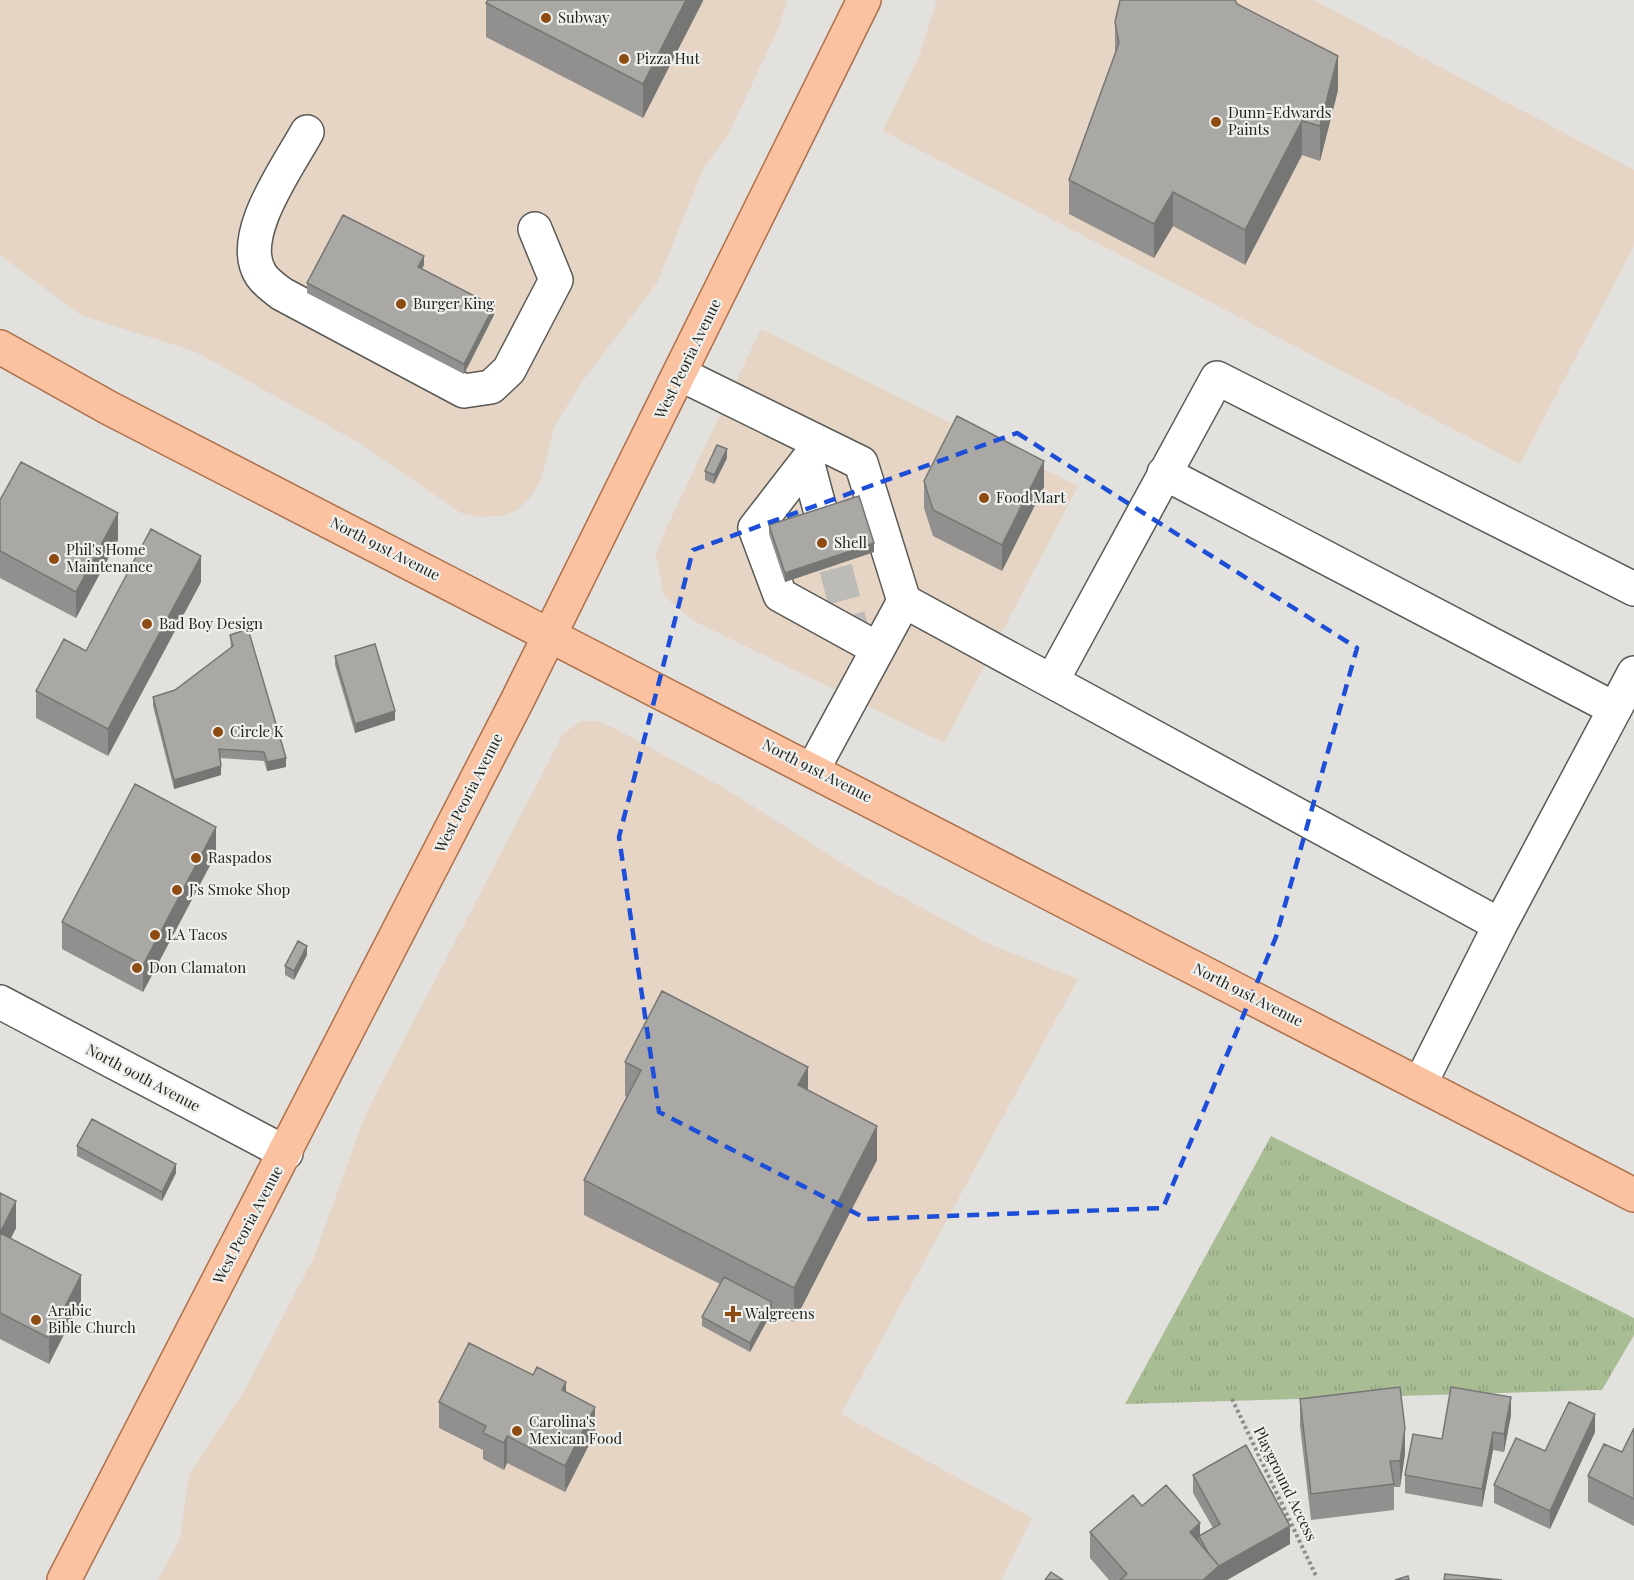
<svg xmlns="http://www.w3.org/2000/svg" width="1634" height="1580" viewBox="0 0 1634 1580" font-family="'Playfair Display',serif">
<defs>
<pattern id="grass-tufts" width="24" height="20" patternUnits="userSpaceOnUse" patternTransform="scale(1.5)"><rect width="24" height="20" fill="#a9bd94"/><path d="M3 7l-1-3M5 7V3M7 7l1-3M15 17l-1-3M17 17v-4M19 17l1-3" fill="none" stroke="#91a27f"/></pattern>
</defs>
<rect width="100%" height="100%" fill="#e2e1de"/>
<path fill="#e6d4c4" d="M 0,0 L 787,0 L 779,27 L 727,137 L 704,167 L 657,283 L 581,383 L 554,427 L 540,482 L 530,498 L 517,510 L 502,516 L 477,517 L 461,513 L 358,442 L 196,352 L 81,315 L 0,255 Z
M 937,0 L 1314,0 L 1634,170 L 1634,246 L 1520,464 L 883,131 L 919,56 Z
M 761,329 L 1078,486 L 944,743 L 694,621 L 664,596 L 656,555 L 663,535 Z
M 581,721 L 598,721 L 618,730 L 726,789 L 861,875 L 991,945 L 1078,979 L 841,1414 L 1032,1518 L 1001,1580 L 158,1580 L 180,1539 L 189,1475 L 246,1388 L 314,1257 L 366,1113 L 563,734 Z"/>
<path fill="url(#grass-tufts)" d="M 1271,1136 L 1634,1318 L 1634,1335 L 1602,1390 L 1125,1404 Z"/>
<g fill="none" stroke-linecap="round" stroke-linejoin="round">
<path stroke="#bcbbb8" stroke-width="33" stroke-dasharray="33 16" stroke-linecap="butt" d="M 823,521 L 854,637"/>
<defs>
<path id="minor" d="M 307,132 C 288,167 236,237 261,275 C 266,282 275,289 282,294 L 464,391 L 491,387 L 509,370 L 556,280 L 535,229
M 680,374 L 861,463 L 904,601 L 1500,925 L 1420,1084
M 820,444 L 755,528 L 780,595 L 878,649
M 807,461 L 822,517
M 1164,473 L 1615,709
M 1052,681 L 1217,378 L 1634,589
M 813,769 L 904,601
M 1500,925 L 1634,673
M 0,1002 L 286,1153"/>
<path id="major" d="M 0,347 L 109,408 L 1634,1195
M 64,1580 L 517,701 L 864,0"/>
</defs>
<use href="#minor" stroke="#595956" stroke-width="36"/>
<use href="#major" stroke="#ad704a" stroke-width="36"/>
<path stroke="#8d8c8a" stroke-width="4" stroke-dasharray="3 3" stroke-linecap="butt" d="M 1232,1399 L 1317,1578"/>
<use href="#minor" stroke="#fff" stroke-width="33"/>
<use href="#major" stroke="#fac2a0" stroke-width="33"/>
</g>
<path fill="#91908e" d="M 703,0 L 643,118 L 486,37 L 486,3 Z
M 1237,4 L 1338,90 L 1320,161 L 1302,155 L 1245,265 L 1173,226 L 1154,258 L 1069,214 L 1069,180 L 1115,53 L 1115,22 Z
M 424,265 L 422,269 L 494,315 L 464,374 L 307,293 L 307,283 Z
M 727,458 L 714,484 L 705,480 L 705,471 Z
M 924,481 L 1044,487 L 1002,571 L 933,536 L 924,508 Z
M 0,500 L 118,540 L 76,618 L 0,578 Z
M 769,525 L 874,552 L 785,582 L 769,534 Z
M 201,582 L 108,756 L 36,718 L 36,691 Z
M 230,635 L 286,767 L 267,771 L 264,761 L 220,758 L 221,775 L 174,789 L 153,706 L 153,697 L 175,690 L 231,648 Z
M 335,656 L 395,720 L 355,733 L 335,665 Z
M 216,854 L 143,992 L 62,949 L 62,922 Z
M 307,955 L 294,980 L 285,975 L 285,966 Z
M 625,1062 L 808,1091 L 877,1160 L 794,1322 L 772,1311 L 750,1352 L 702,1326 L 702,1317 L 720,1284 L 584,1215 L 584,1180 L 627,1097 L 625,1096 Z
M 77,1146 L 176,1173 L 162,1201 L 77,1156 Z
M 0,1193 L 16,1228 L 11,1238 L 81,1301 L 49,1364 L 0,1339 Z
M 566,1392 L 595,1433 L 565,1492 L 507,1463 L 504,1470 L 483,1459 L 483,1450 L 439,1428 L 439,1402 Z
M 1300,1399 L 1405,1454 L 1400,1487 L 1394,1487 L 1394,1510 L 1311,1520 L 1300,1426 Z
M 1511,1415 L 1504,1452 L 1493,1450 L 1482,1507 L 1405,1493 L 1405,1475 L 1442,1439 Z
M 1634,1428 L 1634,1526 L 1588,1502 L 1588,1476 L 1622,1452 Z
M 1595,1432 L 1550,1529 L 1494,1503 L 1494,1485 L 1545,1451 Z
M 1193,1475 L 1290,1544 L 1227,1580 L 1109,1580 L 1090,1558 L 1090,1532 L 1142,1506 L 1200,1535 L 1213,1528 L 1193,1493 Z"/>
<path fill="#767674" d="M 686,0 L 703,0 L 703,1 L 643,118 L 643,84 Z
M 1338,56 L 1338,90 L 1320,161 L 1320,126 Z
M 1302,121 L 1302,155 L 1245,265 L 1245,230 Z
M 1173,192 L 1173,226 L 1154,258 L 1154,224 Z
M 424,256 L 424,265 L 418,276 L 418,267 Z
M 494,306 L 494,315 L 464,374 L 464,364 Z
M 727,449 L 727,458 L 714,484 L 714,475 Z
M 1044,461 L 1044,487 L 1002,571 L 1002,545 Z
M 118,513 L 118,540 L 76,618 L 76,592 Z
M 874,543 L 874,552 L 785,582 L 785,573 Z
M 201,556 L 201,582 L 108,756 L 108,729 Z
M 395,711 L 395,720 L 355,733 L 355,724 Z
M 286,758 L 286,767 L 267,771 L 267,762 Z
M 221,766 L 221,775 L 174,789 L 174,780 Z
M 216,827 L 216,854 L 143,992 L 143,965 Z
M 307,946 L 307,955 L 294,980 L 294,971 Z
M 808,1067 L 808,1101 L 798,1085 Z
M 877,1126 L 877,1160 L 794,1322 L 794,1288 Z
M 176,1164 L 176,1173 L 162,1201 L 162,1192 Z
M 16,1201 L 16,1228 L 0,1259 L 0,1233 Z
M 81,1275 L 81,1301 L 49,1364 L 49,1338 Z
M 772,1302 L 772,1312 L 750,1352 L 750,1343 Z
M 566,1382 L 566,1408 L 562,1390 Z
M 1511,1397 L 1511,1415 L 1504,1452 L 1504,1434 Z
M 595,1407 L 595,1433 L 565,1492 L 565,1466 Z
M 1595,1414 L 1595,1432 L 1550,1529 L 1550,1511 Z
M 1405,1428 L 1405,1454 L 1400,1487 L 1400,1461 Z
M 1493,1432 L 1493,1450 L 1482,1507 L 1482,1489 Z
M 507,1436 L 507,1463 L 504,1470 L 504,1443 Z
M 1200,1523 L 1200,1538 L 1199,1536 L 1199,1550 L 1190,1532 Z
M 1290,1526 L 1290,1544 L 1227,1580 L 1203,1580 L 1217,1568 Z"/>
<path fill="#a9a8a5" stroke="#767674" stroke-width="1.5" d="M 488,0 L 686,0 L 643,84 L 486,3 Z
M 1120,0 L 1235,0 L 1237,4 L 1338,56 L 1320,126 L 1302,121 L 1245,230 L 1173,192 L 1154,224 L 1069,180 L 1119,43 L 1115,22 Z
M 343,215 L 424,256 L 418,267 L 494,306 L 464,364 L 307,283 Z
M 957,416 L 1044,461 L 1002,545 L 933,510 L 924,481 Z
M 717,445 L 727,449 L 714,475 L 705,471 Z
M 21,462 L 118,513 L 76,592 L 0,551 L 0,500 Z
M 859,496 L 874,543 L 785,573 L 769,525 Z
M 151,529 L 201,556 L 108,729 L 36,691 L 64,639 L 86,651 Z
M 248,629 L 286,758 L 267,762 L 264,752 L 219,749 L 221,766 L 174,780 L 153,697 L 175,690 L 233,646 L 230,635 Z
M 375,644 L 395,711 L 355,724 L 335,656 Z
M 135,784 L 216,827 L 143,965 L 62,922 Z
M 298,941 L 307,946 L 294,971 L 285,966 Z
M 662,991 L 808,1067 L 798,1085 L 877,1126 L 794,1288 L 584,1180 L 641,1070 L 625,1062 Z
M 92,1119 L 176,1164 L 162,1192 L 77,1146 Z
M 0,1193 L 16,1201 L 0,1233 Z
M 0,1233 L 81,1275 L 49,1338 L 0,1313 Z
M 724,1277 L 772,1302 L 750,1343 L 702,1317 Z
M 469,1343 L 533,1375 L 537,1367 L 566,1382 L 562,1390 L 595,1407 L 565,1466 L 507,1436 L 504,1443 L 483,1433 L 486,1426 L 439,1402 Z
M 1400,1387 L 1405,1428 L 1400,1461 L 1390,1461 L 1394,1484 L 1311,1494 L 1300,1399 Z
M 1451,1387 L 1511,1397 L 1504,1434 L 1493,1432 L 1482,1489 L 1405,1475 L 1413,1434 L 1442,1439 Z
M 1569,1402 L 1595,1414 L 1550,1511 L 1494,1485 L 1516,1438 L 1545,1451 Z
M 1634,1428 L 1634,1499 L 1588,1476 L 1604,1444 L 1622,1452 Z
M 1246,1445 L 1290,1526 L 1219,1566 L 1209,1554 L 1199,1536 L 1220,1524 L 1193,1475 Z
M 1166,1485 L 1200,1523 L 1190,1532 L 1219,1566 L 1203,1580 L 1120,1580 L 1127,1574 L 1090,1532 L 1133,1495 L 1142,1506 Z
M 1051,1572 L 1063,1580 L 1045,1580 Z
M 1445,1574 L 1502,1580 L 1444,1580 Z
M 1408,1576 L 1409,1580 L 1395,1580 Z"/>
<path fill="none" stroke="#1d4ed8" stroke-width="4.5" stroke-dasharray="12 8" stroke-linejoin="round" d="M 1017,433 L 1357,648 L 1276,937 L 1163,1208 L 867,1219 L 659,1112 L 619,837 L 693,550 Z"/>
<g fill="#8c4c14" stroke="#efefec" stroke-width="2">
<circle cx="546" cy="18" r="6"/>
<circle cx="624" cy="59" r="6"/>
<circle cx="1216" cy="122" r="6"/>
<circle cx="401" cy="304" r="6"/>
<circle cx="984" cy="498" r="6"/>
<circle cx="822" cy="543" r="6"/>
<circle cx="54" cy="559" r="6"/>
<circle cx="147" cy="624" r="6"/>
<circle cx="218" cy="732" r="6"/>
<circle cx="196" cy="858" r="6"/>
<circle cx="177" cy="890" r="6"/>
<circle cx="155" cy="935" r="6"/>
<circle cx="137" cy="968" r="6"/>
<path d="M730 1305h6v6h6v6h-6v6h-6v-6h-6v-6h6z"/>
<circle cx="36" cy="1320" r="6"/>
<circle cx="517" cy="1431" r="6"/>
</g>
<g text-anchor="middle" stroke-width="4.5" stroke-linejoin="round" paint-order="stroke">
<g font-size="15" fill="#232322" stroke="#efefec" text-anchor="start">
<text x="558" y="23">Subway</text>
<text x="636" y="64">Pizza Hut</text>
<text x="1228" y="118">Dunn-Edwards<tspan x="1228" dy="17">Paints</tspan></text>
<text x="413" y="309">Burger King</text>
<text x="996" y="503">Food Mart</text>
<text x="834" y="548">Shell</text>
<text x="66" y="555">Phil's Home<tspan x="66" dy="17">Maintenance</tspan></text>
<text x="159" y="629">Bad Boy Design</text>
<text x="230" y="737">Circle K</text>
<text x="208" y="863">Raspados</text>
<text x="189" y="895">J’s Smoke Shop</text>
<text x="167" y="940">LA Tacos</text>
<text x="149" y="973">Don Clamaton</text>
<text x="48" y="1316">Arabic<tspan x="48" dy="17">Bible Church</tspan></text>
<text x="745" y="1319">Walgreens</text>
<text x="529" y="1427">Carolina's<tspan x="529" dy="17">Mexican Food</tspan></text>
</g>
<g font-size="15" fill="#232322" stroke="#efefec">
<text transform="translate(688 359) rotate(-64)" y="5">West Peoria Avenue</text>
<text transform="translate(385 549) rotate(27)" y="5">North 91st Avenue</text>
<text transform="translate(817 771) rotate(27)" y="5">North 91st Avenue</text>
<text transform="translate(469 793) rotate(-63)" y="5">West Peoria Avenue</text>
<text transform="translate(1248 995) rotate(27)" y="5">North 91st Avenue</text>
<text transform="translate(143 1078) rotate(28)" y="5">North 90th Avenue</text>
<text transform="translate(248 1225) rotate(-62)" y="5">West Peoria Avenue</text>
<text transform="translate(1285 1484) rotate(64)" y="5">Playground Access</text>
</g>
</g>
</svg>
